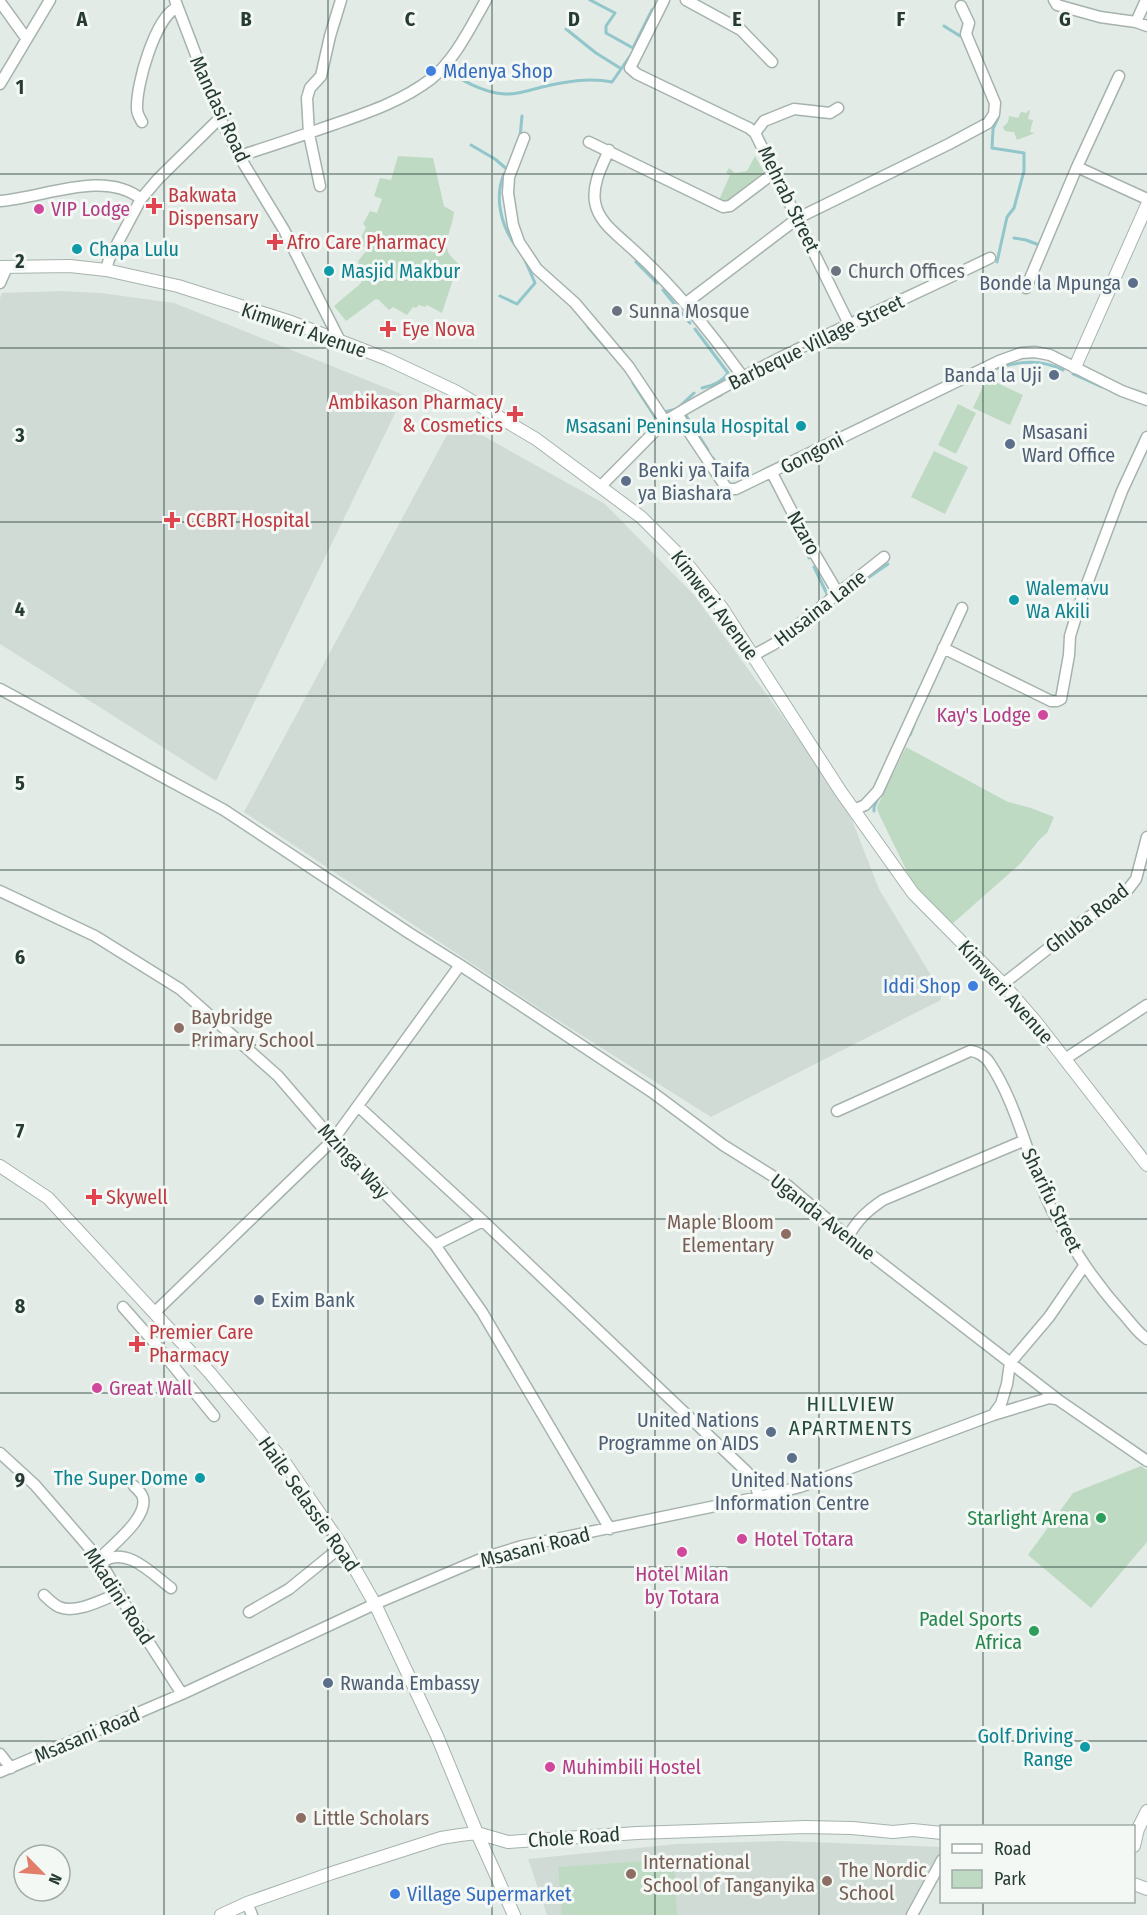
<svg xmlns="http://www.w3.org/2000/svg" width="1147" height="1915" viewBox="0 0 1147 1915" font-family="'Fira Sans Condensed',sans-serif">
<rect width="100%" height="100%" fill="#e3ebe7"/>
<path fill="#d1dbd6" d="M 61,291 L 101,293 L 174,303 L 404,395 L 216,781 L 0,644 L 0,298 L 2,293 Z
M 455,420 L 605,504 L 694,595 L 799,739 L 841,792 L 879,889 L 941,992 L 941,1000 L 711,1117 L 543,1011 L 244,812 Z
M 783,1841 L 942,1847 L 941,1852 L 909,1915 L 547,1915 L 528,1859 L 677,1844 Z"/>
<path fill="#bedac3" d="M 1028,110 L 1030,111 L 1028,119 L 1033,120 L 1030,132 L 1035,133 L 1017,140 L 1014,132 L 1005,131 L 1003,127 L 1008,122 L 1009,116 L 1018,118 L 1021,112 L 1027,113 Z
M 398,156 L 433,158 L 444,206 L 454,212 C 453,224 444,241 448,252 C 450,256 455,260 458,264 L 442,313 L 427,305 L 425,307 L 419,305 L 416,308 L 413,307 L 407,315 L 393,307 L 389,310 L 379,300 L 376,299 L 346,321 L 334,306 L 360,284 L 365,276 L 360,272 L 358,261 L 367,250 L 359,242 L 366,227 L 363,224 L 370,211 L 377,213 L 382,199 L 374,196 L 380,178 L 391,180 Z
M 755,156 L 764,172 L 725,204 L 719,200 L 730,175 L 726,173 L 729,168 L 735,173 L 747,171 Z
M 987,378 L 1023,395 L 1010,425 L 973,408 Z
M 958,404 L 976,413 L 956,454 L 938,445 Z
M 934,451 L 968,467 L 945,514 L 911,497 Z
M 906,747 L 1008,802 L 1031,808 L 1054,817 L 1047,833 L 1039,840 L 1021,863 L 950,926 L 918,894 L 878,812 L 877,807 Z
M 1141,1466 L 1147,1470 L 1147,1542 L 1091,1608 L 1028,1555 L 1073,1493 Z
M 674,1859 L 677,1915 L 562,1915 L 558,1867 Z"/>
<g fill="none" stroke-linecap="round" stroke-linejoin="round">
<path stroke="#91c6ca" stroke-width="3" d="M 590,0 L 615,13 L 606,26 L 606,33 L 633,48
M 944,26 L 960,36
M 566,29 L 596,53 L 620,68
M 445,68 C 460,80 484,93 505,94 C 517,95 530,90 542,87 C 564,82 589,77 612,82 L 635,49 L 633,48 L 652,10 L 656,7
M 520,137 L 522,116
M 471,145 L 495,159 L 509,171
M 508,174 L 504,174 C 494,197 501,225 515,245
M 1014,238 L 1026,240 L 1039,245
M 636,262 L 657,283
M 997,262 L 1007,217 L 1014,208 L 1024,171 L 1024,153 L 992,148 L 993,129 L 998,118 L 998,110
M 663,290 L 690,323
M 500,296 L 517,304 L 535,283 L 524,258
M 588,327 L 607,349
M 695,329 L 728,373 C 723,381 712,386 702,388
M 994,369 C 1018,361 1040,359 1063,370
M 1073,374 L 1102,387
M 633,383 L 655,417
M 709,401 L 721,395
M 664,412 L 677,409 L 694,393
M 687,413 L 685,414 L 708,450
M 713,458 L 718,467
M 803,543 L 809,558
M 814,567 L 827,594
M 856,586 L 888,564
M 910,735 L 914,725
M 874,811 L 874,807 L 879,796"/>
<defs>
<path id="minor" d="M 175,0 L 220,118 L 239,156 L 284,230 L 340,341
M 664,0 L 630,68 L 637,74 L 749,128 L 755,133 L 850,326
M 686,0 L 741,30 L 772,62
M 1054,0 L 1057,5 L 1100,17 L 1136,22 L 1147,26
M 0,2 L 26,38
M 1136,22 L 1146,0
M 0,84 L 50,0
M 142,122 C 140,118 137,114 137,109 C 136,84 155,19 176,8
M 755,133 L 764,121 L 794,109 L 830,113 L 838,108
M 524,138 L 509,177 L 508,193 L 513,225 L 519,242 L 537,269 L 575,303 L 629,367 L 665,421
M 589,142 L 723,207 L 730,206 L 775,172
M 609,150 C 602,166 592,184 595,202 C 598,221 615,233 628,245 C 672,284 708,329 743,377
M 239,156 C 272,146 303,135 335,124 C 369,112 402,101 431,79 C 455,60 471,26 486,0
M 1077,167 L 1147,199
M 320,186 L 309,134 L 307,98 L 310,88 L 321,76 L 330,36 L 341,0
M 0,201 C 43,198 104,169 141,199
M 106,270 L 109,259 L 141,199 L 158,179 L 220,118
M 0,283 L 7,267
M 1026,288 L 1077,167 L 1119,76
M 686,303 L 798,218 L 949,144 L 988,123 L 994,114 L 995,103 L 966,34 L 969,23 L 961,6
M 677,414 L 725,486 L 728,489 L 736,489 L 999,361 L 1021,353 L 1035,352 L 1050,355 L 1122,391 L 1147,400
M 772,473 L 806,539 L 838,593
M 601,486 L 665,421 C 768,358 881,311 990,258
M 943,648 L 1051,701 L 1057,701 L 1061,699 L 1069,655 L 1070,636 L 1082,597 L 1122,491 L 1147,437
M 754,655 L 774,644 L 884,557
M 0,689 L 224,810 L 409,933 L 460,965 L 652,1092 L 723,1145 L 787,1185 L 848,1237 L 1057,1399 L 1147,1461
M 854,810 L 865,805 L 878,791 L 962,608
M 0,891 L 95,936 L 180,989 L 278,1076 L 333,1140 L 435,1245 L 482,1312 L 610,1529
M 1003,984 L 1083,921 L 1126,892 L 1136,879 L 1147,837
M 1065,1059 L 1147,1005
M 359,1107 L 483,1221 L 746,1471 L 754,1480 L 759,1497
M 837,1111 L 970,1051 C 976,1051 985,1056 989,1062 C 1019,1106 1029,1167 1054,1214 C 1075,1252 1095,1283 1125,1316 C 1132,1324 1138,1333 1147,1339
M 848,1237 C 857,1220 867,1211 883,1200 L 1023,1141
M 435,1245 L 483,1221
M 123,1307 L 153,1341 L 214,1416
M 154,1313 L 333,1140 L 460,965
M 993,1415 L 1001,1404 L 1007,1384 L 1010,1363 L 1049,1317 L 1084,1266
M 0,1453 L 35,1485 L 99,1559 L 130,1613 L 182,1694
M 99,1559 C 112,1545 148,1518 143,1498 C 142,1493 137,1489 134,1486
M 102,1562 C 127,1545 152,1574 171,1588
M 44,1595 C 48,1599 53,1604 59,1607 C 76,1614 102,1600 119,1593
M 249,1612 L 289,1589 L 342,1546
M 0,1754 L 11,1768
M 0,1772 L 182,1694 L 375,1604 L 483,1558 L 522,1546 L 759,1497 L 800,1487 L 993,1415 L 1049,1398 L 1056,1399
M 247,1903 L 252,1915
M 912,1915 L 942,1860"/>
<path id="tertiary" d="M 0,267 L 70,266 L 106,270 L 178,286 L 291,322 L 387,359 L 455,391 L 536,439 L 641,517 L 684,560 L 722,608 L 841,792 L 913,893 L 1003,984 L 1036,1022 L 1147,1165
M 1075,367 L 1147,205
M 0,1166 L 48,1198 L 210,1373 L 285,1463 L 342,1546 L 375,1604 L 437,1736 L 477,1833 L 514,1915
M 1134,1846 L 1138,1829 L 1147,1811
M 1134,1884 L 1147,1889
M 221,1915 L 247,1903 L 332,1873 L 441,1838 L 460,1835 L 477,1833 L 508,1842 L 637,1833 L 805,1827 L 852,1828 L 893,1832 L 913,1830 L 942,1833"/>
</defs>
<use href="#minor" stroke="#a6b3ad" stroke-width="13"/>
<use href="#tertiary" stroke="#a6b3ad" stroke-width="14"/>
<use href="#minor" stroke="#fff" stroke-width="10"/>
<use href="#tertiary" stroke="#fff" stroke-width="12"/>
</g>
<path fill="none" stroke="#253b33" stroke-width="1.5" stroke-opacity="0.55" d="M 164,0 L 164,1915M 328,0 L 328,1915M 492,0 L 492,1915M 655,0 L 655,1915M 819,0 L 819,1915M 983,0 L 983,1826M 0,174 L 1147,174M 0,348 L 1147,348M 0,522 L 1147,522M 0,696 L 1147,696M 0,870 L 1147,870M 0,1045 L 1147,1045M 0,1219 L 1147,1219M 0,1393 L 1147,1393M 0,1567 L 1147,1567M 0,1741 L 1147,1741M 983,1902 L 983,1915"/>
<g fill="#3f7fe0" stroke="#f3f8f5" stroke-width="2">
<circle cx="431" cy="71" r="6"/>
<circle cx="973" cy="986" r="6"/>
<circle cx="395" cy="1894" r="6"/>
</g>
<g fill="#e0444e" stroke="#f3f8f5" stroke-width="2">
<path d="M151 197h6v6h6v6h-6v6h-6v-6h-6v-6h6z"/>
<path d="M272 233h6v6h6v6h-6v6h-6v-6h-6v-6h6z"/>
<path d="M385 320h6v6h6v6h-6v6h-6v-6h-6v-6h6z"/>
<path d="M512 405h6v6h6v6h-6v6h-6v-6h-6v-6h6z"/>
<path d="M169 511h6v6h6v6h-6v6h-6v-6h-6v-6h6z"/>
<path d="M91 1188h6v6h6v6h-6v6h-6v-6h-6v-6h6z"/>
<path d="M134 1335h6v6h6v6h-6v6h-6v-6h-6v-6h6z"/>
</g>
<g fill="#d1479c" stroke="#f3f8f5" stroke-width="2">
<circle cx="39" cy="209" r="6"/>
<circle cx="1043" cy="715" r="6"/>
<circle cx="97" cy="1388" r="6"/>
<circle cx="742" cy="1539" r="6"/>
<circle cx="682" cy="1552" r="6"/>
<circle cx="550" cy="1767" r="6"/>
</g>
<g fill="#0f9aa8" stroke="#f3f8f5" stroke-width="2">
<circle cx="77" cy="249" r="6"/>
<circle cx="329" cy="271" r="6"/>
<circle cx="801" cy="426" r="6"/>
<circle cx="1014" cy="600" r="6"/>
<circle cx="200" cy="1478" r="6"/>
<circle cx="1085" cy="1747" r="6"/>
</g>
<g fill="#6b7280" stroke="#f3f8f5" stroke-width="2">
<circle cx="836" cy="271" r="6"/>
<circle cx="617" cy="311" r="6"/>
</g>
<g fill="#5c6f8a" stroke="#f3f8f5" stroke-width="2">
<circle cx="1133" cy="283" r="6"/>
<circle cx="1054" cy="375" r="6"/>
<circle cx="1010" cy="444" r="6"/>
<circle cx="626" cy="481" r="6"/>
<circle cx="259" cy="1300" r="6"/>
<circle cx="771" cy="1432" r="6"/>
<circle cx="792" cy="1458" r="6"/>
<circle cx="328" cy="1683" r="6"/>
</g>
<g fill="#8d6e63" stroke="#f3f8f5" stroke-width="2">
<circle cx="179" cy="1028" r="6"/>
<circle cx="786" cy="1234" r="6"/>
<circle cx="301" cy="1818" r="6"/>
<circle cx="631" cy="1874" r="6"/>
<circle cx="827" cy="1881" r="6"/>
</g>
<g fill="#2e9e5b" stroke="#f3f8f5" stroke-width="2">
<circle cx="1101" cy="1518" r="6"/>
<circle cx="1034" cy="1631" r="6"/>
</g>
<g text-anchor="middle" stroke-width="6" stroke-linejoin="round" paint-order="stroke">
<g font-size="20" fill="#366cbe" stroke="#f3f8f5" text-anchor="start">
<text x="443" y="78">Mdenya Shop</text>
<text x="961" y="993" text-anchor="end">Iddi Shop</text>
<text x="407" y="1901">Village Supermarket</text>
</g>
<g font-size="20" fill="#253b33" stroke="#f3f8f5">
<text transform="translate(220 109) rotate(65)" y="7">Mandasi Road</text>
<text transform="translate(789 199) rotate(64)" y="7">Mehrab Street</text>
<text transform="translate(304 330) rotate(19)" y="7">Kimweri Avenue</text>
<text transform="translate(816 342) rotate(-26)" y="7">Barbeque Village Street</text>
<text transform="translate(812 453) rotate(-27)" y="7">Gongoni</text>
<text transform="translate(804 533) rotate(61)" y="7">Nzaro</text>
<text transform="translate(715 605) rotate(53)" y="7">Kimweri Avenue</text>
<text transform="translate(820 608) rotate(-38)" y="7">Husaina Lane</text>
<text transform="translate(1087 918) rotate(-38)" y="7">Ghuba Road</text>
<text transform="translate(1006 992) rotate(48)" y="7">Kimweri Avenue</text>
<text transform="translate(354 1161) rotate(47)" y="7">Mzinga Way</text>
<text transform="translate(1052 1200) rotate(64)" y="7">Sharifu Street</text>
<text transform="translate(823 1217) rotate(38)" y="7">Uganda Avenue</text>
<text transform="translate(309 1504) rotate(55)" y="7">Haile Selassie Road</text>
<text transform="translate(535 1547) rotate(-14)" y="7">Msasani Road</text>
<text transform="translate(119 1596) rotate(57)" y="7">Mkadini Road</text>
<text transform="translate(87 1735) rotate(-23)" y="7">Msasani Road</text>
<text transform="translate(574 1837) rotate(-4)" y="7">Chole Road</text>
</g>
<g font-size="20" fill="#be3a42" stroke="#f3f8f5" text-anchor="start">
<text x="168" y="202">Bakwata<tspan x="168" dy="23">Dispensary</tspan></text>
<text x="287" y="249">Afro Care Pharmacy</text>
<text x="402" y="336">Eye Nova</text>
<text x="503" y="409" text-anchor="end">Ambikason Pharmacy<tspan x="503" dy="23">&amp; Cosmetics</tspan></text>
<text x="186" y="527">CCBRT Hospital</text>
<text x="106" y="1204">Skywell</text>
<text x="149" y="1339">Premier Care<tspan x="149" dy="23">Pharmacy</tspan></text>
</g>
<g font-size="20" fill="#b23c85" stroke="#f3f8f5" text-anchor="start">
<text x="51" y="216">VIP Lodge</text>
<text x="1031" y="722" text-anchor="end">Kay's Lodge</text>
<text x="109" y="1395">Great Wall</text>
<text x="754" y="1546">Hotel Totara</text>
<text x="682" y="1581" text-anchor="middle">Hotel Milan<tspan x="682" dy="23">by Totara</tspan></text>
<text x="562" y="1774">Muhimbili Hostel</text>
</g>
<g font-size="20" fill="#0d838f" stroke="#f3f8f5" text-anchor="start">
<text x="89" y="256">Chapa Lulu</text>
<text x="341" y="278">Masjid Makbur</text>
<text x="789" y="433" text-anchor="end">Msasani Peninsula Hospital</text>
<text x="1026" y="595">Walemavu<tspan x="1026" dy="23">Wa Akili</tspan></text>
<text x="188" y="1485" text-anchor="end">The Super Dome</text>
<text x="1073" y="1743" text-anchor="end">Golf Driving<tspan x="1073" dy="23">Range</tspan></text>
</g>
<g font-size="20" fill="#5b616d" stroke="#f3f8f5" text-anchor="start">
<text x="848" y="278">Church Offices</text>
<text x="629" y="318">Sunna Mosque</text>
</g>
<g font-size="20" fill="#4e5e75" stroke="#f3f8f5" text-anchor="start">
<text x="1121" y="290" text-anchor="end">Bonde la Mpunga</text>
<text x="1042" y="382" text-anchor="end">Banda la Uji</text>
<text x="1022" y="439">Msasani<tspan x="1022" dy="23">Ward Office</tspan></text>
<text x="638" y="477">Benki ya Taifa<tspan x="638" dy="23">ya Biashara</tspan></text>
<text x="271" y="1307">Exim Bank</text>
<text x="759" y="1427" text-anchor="end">United Nations<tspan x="759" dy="23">Programme on AIDS</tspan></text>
<text x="792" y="1487" text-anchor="middle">United Nations<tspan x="792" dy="23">Information Centre</tspan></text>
<text x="340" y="1690">Rwanda Embassy</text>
</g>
<g font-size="20" fill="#785e54" stroke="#f3f8f5" text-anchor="start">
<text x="191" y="1024">Baybridge<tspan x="191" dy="23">Primary School</tspan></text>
<text x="774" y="1229" text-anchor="end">Maple Bloom<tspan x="774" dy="23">Elementary</tspan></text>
<text x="313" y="1825">Little Scholars</text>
<text x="643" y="1869">International<tspan x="643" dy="23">School of Tanganyika</tspan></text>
<text x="839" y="1877">The Nordic<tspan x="839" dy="23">School</tspan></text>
</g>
<g font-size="20" fill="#27864d" stroke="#f3f8f5" text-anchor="end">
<text x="1089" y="1525">Starlight Arena</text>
<text x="1022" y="1626">Padel Sports<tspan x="1022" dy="23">Africa</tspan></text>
</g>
<g font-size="21" letter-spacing="1.5" fill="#234a3d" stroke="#f3f8f5">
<text x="851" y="1411">HILLVIEW<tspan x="851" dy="24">APARTMENTS</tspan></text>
</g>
</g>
<g font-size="20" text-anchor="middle" font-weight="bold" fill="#253b33" stroke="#f3f8f5" stroke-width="6" stroke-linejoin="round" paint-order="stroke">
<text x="82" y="26">A</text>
<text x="246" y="26">B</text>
<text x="410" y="26">C</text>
<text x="574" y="26">D</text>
<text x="737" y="26">E</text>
<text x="901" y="26">F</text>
<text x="1065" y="26">G</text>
<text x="20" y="94">1</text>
<text x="20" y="268">2</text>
<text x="20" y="442">3</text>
<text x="20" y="616">4</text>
<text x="20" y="790">5</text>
<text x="20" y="964">6</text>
<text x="20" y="1138">7</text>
<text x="20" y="1313">8</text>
<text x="20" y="1487">9</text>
</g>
<rect x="940" y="1825" width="195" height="78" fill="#f3f8f5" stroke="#a1aca7" stroke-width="1.5"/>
<rect x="952" y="1844" width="30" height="9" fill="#ffffff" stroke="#a1aca7" stroke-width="1.5"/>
<text x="994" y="1855" font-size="18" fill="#253b33">Road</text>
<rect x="952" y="1870" width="30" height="18" fill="#bedac3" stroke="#a1aca7" stroke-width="1.5"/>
<text x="994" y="1885" font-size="18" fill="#253b33">Park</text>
<g transform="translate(42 1873) rotate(115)"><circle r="28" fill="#f3f8f5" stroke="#a1aca7" stroke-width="1.5"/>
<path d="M0-4.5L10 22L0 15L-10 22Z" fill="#e27d6a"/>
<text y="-9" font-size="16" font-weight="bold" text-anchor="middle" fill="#253b33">N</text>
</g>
</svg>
